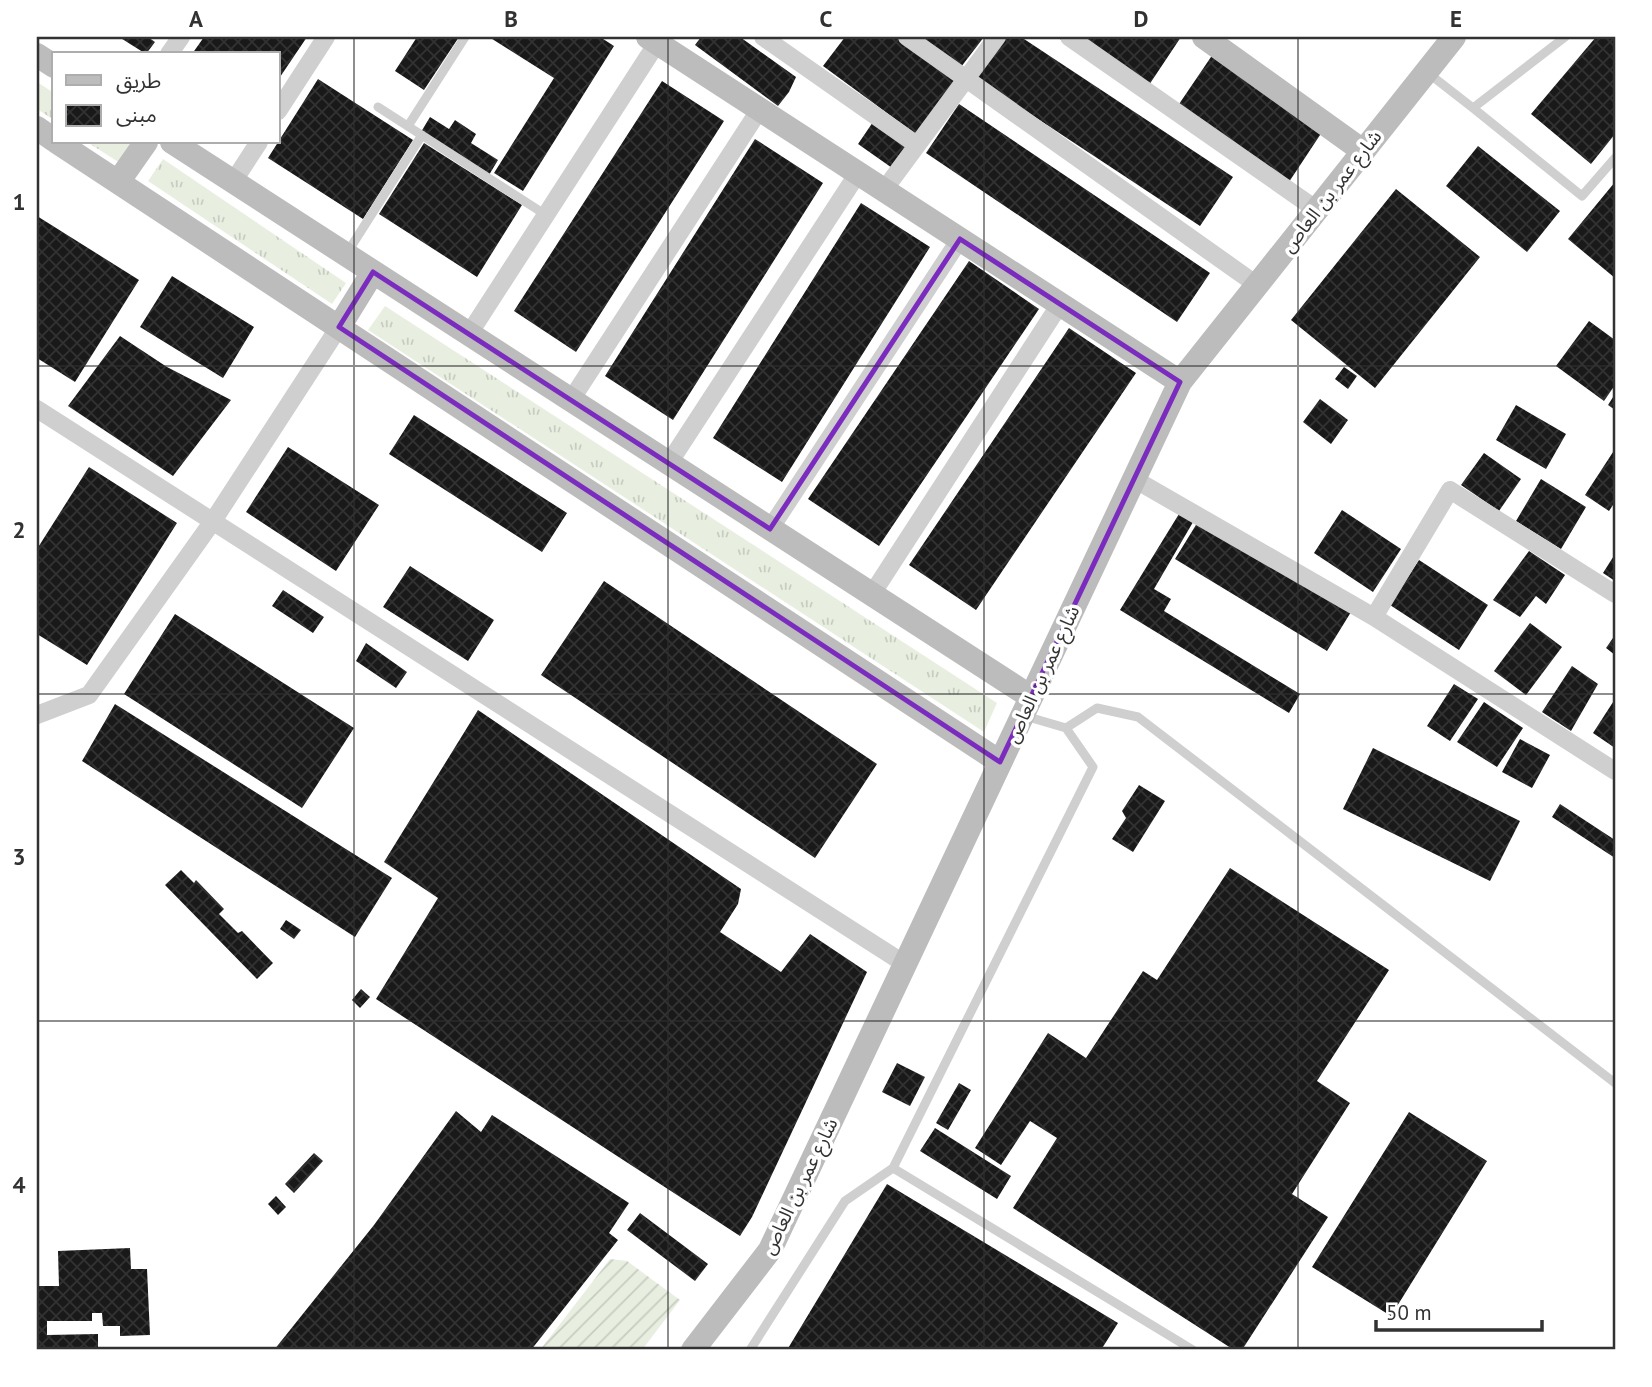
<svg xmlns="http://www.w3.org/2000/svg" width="1652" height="1387" viewBox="0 0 1652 1387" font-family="'PT Sans','Noto Sans Arabic',sans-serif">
<defs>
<pattern id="grass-tufts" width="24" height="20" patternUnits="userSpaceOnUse" patternTransform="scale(1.75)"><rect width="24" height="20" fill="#e8efe0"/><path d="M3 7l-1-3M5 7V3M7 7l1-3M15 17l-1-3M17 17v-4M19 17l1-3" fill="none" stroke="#c7cdc1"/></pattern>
<pattern id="garden-furrows" width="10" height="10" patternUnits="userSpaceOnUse" patternTransform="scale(1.75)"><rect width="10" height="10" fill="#e8efe0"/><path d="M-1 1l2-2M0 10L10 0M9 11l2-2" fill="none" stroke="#c7cdc1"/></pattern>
<pattern id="building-cross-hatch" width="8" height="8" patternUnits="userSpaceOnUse" patternTransform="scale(1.75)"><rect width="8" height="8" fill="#191919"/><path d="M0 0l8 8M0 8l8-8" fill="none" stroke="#323232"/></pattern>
</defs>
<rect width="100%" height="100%" fill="#fff"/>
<path fill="url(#grass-tufts)" d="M 37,82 L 54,93 L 54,120 L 37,109 Z
M 87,142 L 129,142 L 135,146 L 123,165 Z
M 163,159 L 346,283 L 332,304 L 148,181 Z
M 385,306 L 997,703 L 984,732 L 368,330 Z"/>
<path fill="url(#garden-furrows)" d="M 610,1259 L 627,1261 L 680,1300 L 642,1350 L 540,1350 Z"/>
<path fill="url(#building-cross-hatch)" d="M 119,37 L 148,37 L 155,42 L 146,54 Z
M 204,37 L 307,37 L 278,80 L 278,54 L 192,54 Z
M 417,37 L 459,37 L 424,90 L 395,71 Z
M 489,37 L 600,37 L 614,46 L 523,191 L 494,173 L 554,78 Z
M 701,37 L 740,37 L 796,77 L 789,92 L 778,106 L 695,45 Z
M 845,37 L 898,37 L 957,80 L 917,135 L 823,66 Z
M 920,37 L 984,37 L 961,67 Z
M 1003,37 L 1021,37 L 1233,177 L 1200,226 L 976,78 Z
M 1057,37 L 1181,37 L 1143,94 Z
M 1596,37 L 1615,37 L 1615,134 L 1591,164 L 1531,114 Z
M 1213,54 L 1324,129 L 1287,185 L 1175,110 Z
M 318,79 L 413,140 L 363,219 L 268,158 Z
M 662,81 L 724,121 L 576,352 L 514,311 Z
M 959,104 L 1210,273 L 1177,322 L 926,153 Z
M 430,117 L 449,129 L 455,120 L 476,134 L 471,143 L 498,160 L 489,175 L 421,132 Z
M 873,122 L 910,148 L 895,170 L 858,144 Z
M 755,139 L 823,183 L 673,420 L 605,376 Z
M 424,143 L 522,205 L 477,277 L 379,214 Z
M 1478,146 L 1560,211 L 1527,252 L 1446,186 Z
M 1615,182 L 1615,278 L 1568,239 Z
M 1396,189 L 1480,257 L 1375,388 L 1291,320 Z
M 861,203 L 930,247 L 782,482 L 713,438 Z
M 37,216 L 139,280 L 75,382 L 37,358 Z
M 969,261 L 1039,309 L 879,546 L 808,499 Z
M 172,276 L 254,327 L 223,378 L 140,327 Z
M 1589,321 L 1615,340 L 1615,385 L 1604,401 L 1556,366 Z
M 1069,328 L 1136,373 L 976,610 L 909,565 Z
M 120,336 L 167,367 L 231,400 L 173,476 L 68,406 Z
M 1344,367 L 1357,376 L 1348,389 L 1335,379 Z
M 1615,394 L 1615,410 L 1608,405 Z
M 1320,399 L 1348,420 L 1331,444 L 1303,422 Z
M 1516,405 L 1566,434 L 1546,469 L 1496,440 Z
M 414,415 L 567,513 L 542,552 L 389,454 Z
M 288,447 L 379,505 L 336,571 L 246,512 Z
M 1615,449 L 1615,502 L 1609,511 L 1585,495 Z
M 1484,453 L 1521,479 L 1499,511 L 1461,485 Z
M 89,467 L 177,523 L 87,665 L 37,634 L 37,549 Z
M 1541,479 L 1586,507 L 1561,549 L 1516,521 Z
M 1182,509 L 1196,517 L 1154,589 L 1171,599 L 1164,611 L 1300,694 L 1289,713 L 1120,610 Z
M 1342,510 L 1401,549 L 1373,592 L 1314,553 Z
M 1199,520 L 1351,612 L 1327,651 L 1175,559 Z
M 1529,551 L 1565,575 L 1546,604 L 1536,596 L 1520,617 L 1493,600 Z
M 1615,554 L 1615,581 L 1603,573 Z
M 1419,560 L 1488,605 L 1459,650 L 1390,605 Z
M 410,566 L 494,620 L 468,661 L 383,607 Z
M 604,581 L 877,764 L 815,858 L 541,675 Z
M 283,590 L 324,617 L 313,633 L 272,606 Z
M 175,614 L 354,728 L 302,808 L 124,694 Z
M 1530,623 L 1562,647 L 1526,695 L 1494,671 Z
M 1615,635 L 1615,655 L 1606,648 Z
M 366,643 L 407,672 L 396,688 L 356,661 Z
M 1572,666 L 1598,684 L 1571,731 L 1542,712 Z
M 1454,684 L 1478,699 L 1450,741 L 1427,726 Z
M 1615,699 L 1615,748 L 1593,733 Z
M 1484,702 L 1523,728 L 1497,767 L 1457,742 Z
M 115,704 L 392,878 L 355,937 L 82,761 Z
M 478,710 L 741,889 L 738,904 L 720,932 L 781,972 L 810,934 L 867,972 L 752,1217 L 740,1236 L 376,999 L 438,898 L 384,862 Z
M 1520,739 L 1550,755 L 1532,788 L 1502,772 Z
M 1373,748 L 1520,821 L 1490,881 L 1343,809 Z
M 1139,785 L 1165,801 L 1133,852 L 1112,839 L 1126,818 L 1122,811 Z
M 1560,804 L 1615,840 L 1615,858 L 1552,817 Z
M 1230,868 L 1389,970 L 1317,1081 L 1350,1103 L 1292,1194 L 1328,1217 L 1242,1350 L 1234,1350 L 1013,1208 L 1057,1138 L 1030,1121 L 1001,1165 L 975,1148 L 1048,1033 L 1086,1058 L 1143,971 L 1157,980 Z
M 181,870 L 194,883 L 196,880 L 224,909 L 219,914 L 238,933 L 242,931 L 273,963 L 257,979 L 165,885 Z
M 286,920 L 301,930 L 294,939 L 280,929 Z
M 361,989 L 370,997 L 360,1008 L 352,1000 Z
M 897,1063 L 925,1077 L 910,1106 L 882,1092 Z
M 959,1083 L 971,1090 L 948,1130 L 936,1123 Z
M 456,1111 L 481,1132 L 492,1115 L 629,1203 L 609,1233 L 618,1240 L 531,1350 L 274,1350 L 374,1225 Z
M 1409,1112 L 1487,1161 L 1391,1316 L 1312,1267 Z
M 935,1128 L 1011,1176 L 997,1199 L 920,1151 Z
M 314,1153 L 323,1161 L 294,1193 L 285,1184 Z
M 887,1184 L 1118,1323 L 1101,1350 L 787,1350 Z
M 276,1196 L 286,1207 L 278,1215 L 268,1204 Z
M 640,1213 L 708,1264 L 695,1281 L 627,1230 Z
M 130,1248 L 131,1269 L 147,1269 L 150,1335 L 120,1336 L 120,1326 L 103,1326 L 102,1313 L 92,1313 L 92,1321 L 47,1321 L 47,1335 L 98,1334 L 98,1350 L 37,1350 L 37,1286 L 59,1286 L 58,1251 Z"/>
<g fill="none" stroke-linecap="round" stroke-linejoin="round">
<path stroke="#cfcfcf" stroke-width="9" d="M 1428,73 L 1473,108 L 1565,37
M 378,107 L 546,215
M 1473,108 L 1582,196 L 1615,158
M 408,126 L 465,37
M 347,253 L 422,135
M 1025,716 L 1066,728 L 1097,708 L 1138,717 L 1615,1083
M 1066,728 L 1093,767 L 893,1168 L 1193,1350
M 750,1350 L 845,1201 L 893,1168"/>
<path stroke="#cfcfcf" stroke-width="18" d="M 763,37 L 917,145
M 907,37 L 1257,285
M 1069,37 L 1317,210
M 169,54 L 181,37
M 278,111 L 326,37
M 233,182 L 259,142
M 884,190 L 997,37
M 469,334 L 657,43
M 571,400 L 760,109
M 37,409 L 905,964
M 669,463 L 858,173
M 1134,479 L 1374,617 L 1615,771
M 770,529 L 960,239
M 872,594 L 1060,304
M 1374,617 L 1450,490 L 1615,594
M 37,715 L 89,695 L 213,521 L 339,327"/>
<path stroke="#bcbcbc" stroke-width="24" d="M 648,37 L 1180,382
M 1204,37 L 1363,151
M 37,55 L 54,66
M 37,128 L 54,140
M 57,142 L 1000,762
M 172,142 L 1031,697
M 118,182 L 146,142
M 339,327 L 373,272
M 693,1350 L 770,1250 L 1180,382 L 1454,37"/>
</g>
<path fill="none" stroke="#7b2cbf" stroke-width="5" stroke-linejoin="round" d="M 960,239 L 1180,382 L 1000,762 L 339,327 L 373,272 L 770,529 Z"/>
<path fill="none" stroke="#323232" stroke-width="2" stroke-opacity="0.55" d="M 354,37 L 354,1350M 668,37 L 668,1350M 984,37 L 984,1350M 1298,37 L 1298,1350M 37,366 L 1615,366M 37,694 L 1615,694M 37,1021 L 1615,1021"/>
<g text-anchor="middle" stroke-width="7" stroke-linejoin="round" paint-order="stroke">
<g font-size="19" fill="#323232" stroke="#fff">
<text transform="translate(1331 191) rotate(-52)" y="7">شارع عمر بن العاص</text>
<text transform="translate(1042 674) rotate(-65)" y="7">شارع عمر بن العاص</text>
<text transform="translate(799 1186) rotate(-64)" y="7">شارع عمر بن العاص</text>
</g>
</g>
<rect width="1652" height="1387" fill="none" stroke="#ffffff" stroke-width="77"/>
<rect x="52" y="52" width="228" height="91" fill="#ffffff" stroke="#adadad" stroke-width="2"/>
<rect x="66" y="75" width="35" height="10" fill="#bcbcbc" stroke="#adadad" stroke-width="2"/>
<text x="116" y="88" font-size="21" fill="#323232">طريق</text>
<rect x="66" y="105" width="35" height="21" fill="url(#building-cross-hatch)" stroke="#adadad" stroke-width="2"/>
<text x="116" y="122" font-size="21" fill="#323232">مبنى</text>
<path d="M1376 1320v10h166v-10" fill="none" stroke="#323232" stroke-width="3.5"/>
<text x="1386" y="1320" font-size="21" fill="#323232" stroke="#ffffff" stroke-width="5" paint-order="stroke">50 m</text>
<rect x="38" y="38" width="1576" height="1310" fill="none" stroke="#323232" stroke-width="2.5"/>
<g font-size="23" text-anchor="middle" font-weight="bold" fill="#323232">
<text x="196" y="27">A</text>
<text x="511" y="27">B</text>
<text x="826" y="27">C</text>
<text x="1141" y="27">D</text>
<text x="1456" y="27">E</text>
<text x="19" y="210">1</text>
<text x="19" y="538">2</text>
<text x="19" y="865">3</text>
<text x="19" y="1193">4</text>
</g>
</svg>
